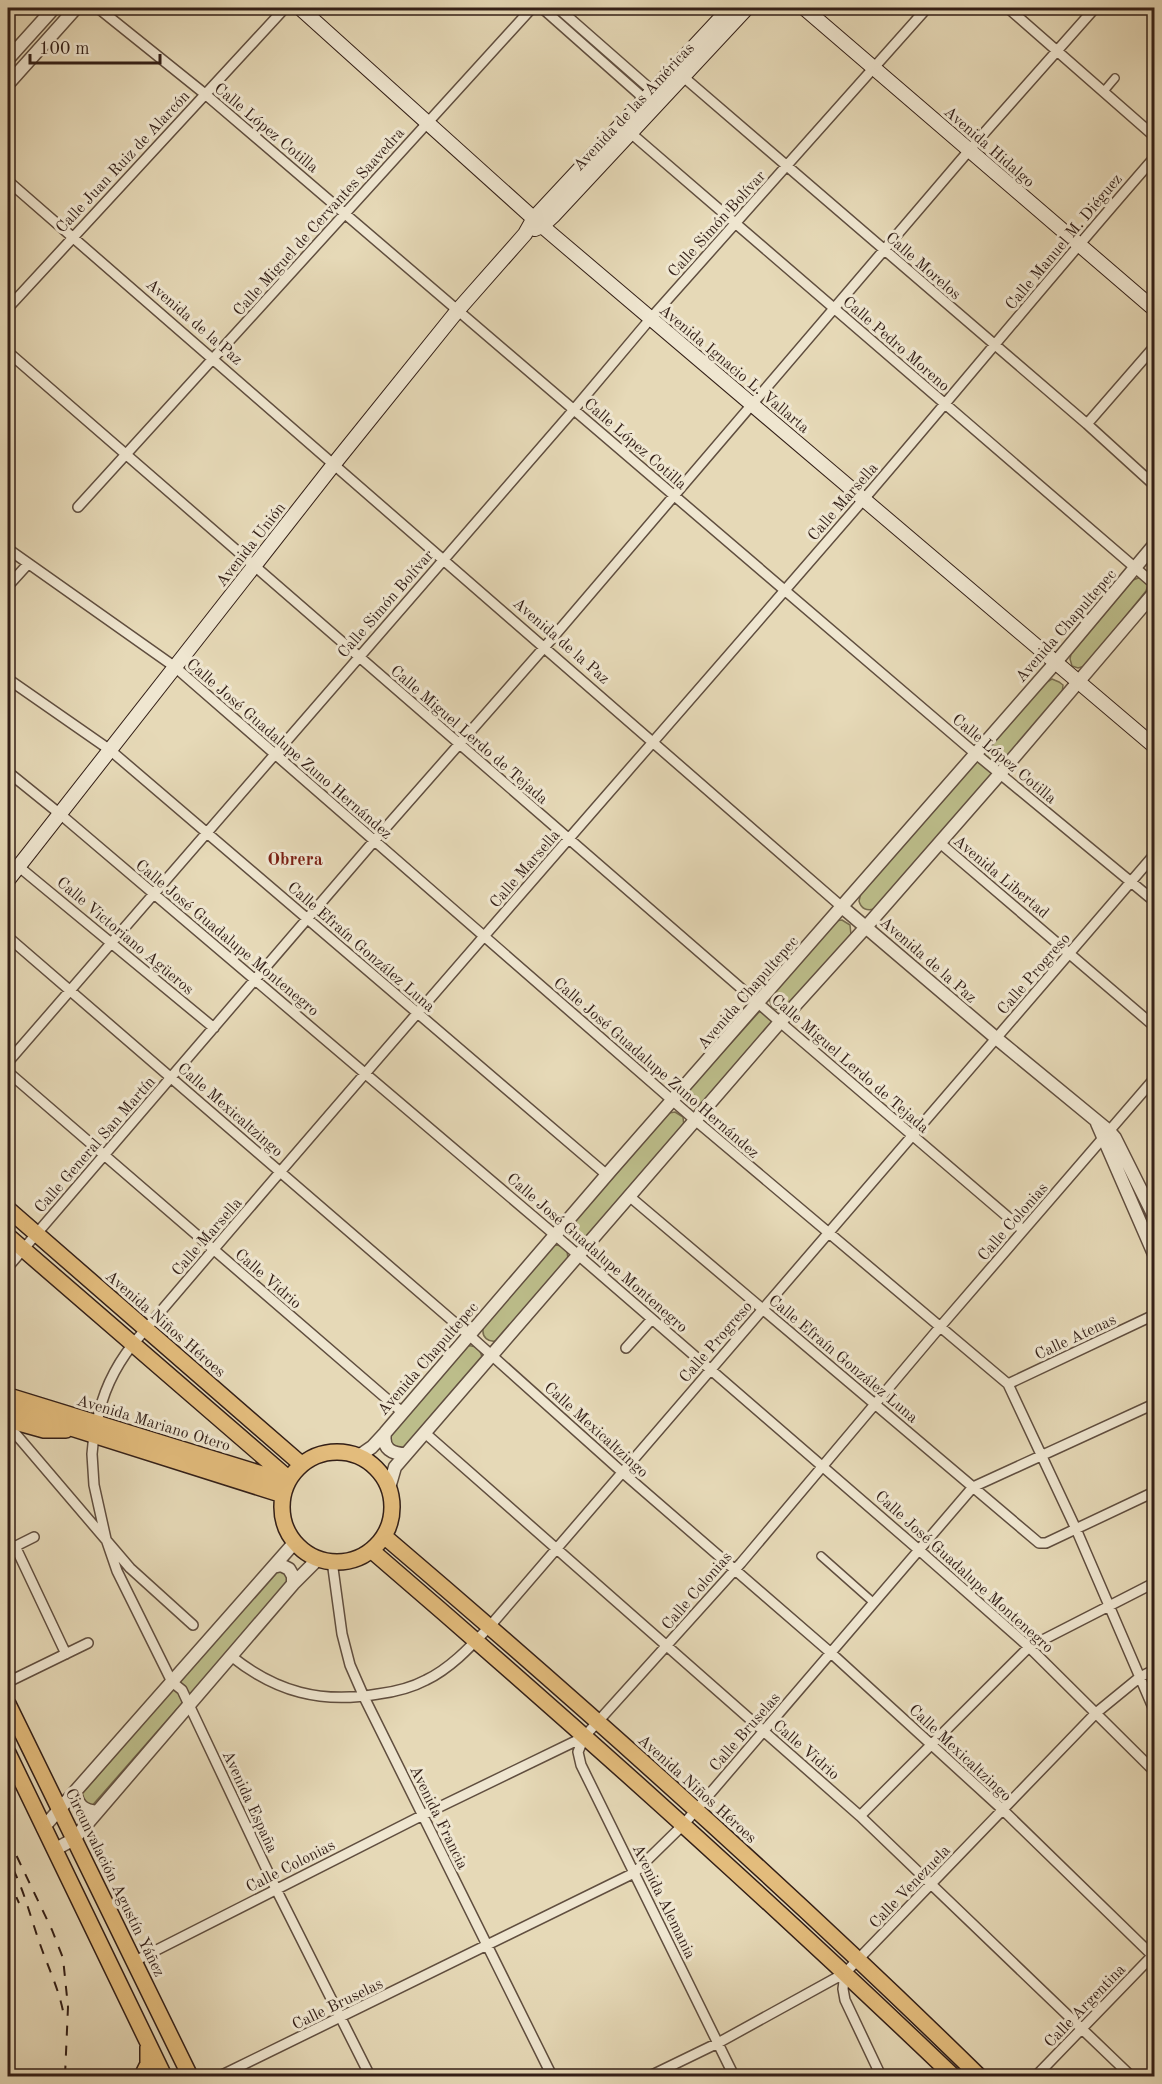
<svg xmlns="http://www.w3.org/2000/svg" width="1162" height="2084" viewBox="0 0 1162 2084" font-family="'Old Standard TT',serif">
<rect width="100%" height="100%" fill="#e6d9b7"/>
<filter id="stains"><feTurbulence type="fractalNoise" baseFrequency=".00333" numOctaves="4"/><feColorMatrix values="0 0 0 0 .2 0 0 0 0 .09 0 0 0 0 .02 0 0 0 .5 -.17"/></filter>
<radialGradient id="worn" r=".72"><stop offset=".6" stop-color="#630" stop-opacity="0"/><stop offset="1" stop-color="#630" stop-opacity=".3"/></radialGradient>
<path fill="#bcbd8a" stroke="#786e50" stroke-width="1.5" d="M 1141,577 L 1148,585 L 1146,591 L 1085,666 L 1078,668 L 1072,666 L 1070,659 L 1071,654 L 1133,580 Z
M 1052,679 L 1059,682 L 1063,685 L 1062,694 L 874,909 C 867,911 861,909 859,901 L 861,893 L 1047,682 Z
M 842,920 L 850,925 L 851,935 L 786,1008 L 781,1011 L 772,1008 L 769,998 L 835,921 Z
M 759,1012 L 762,1012 L 771,1020 L 771,1026 L 701,1106 C 692,1109 683,1105 686,1093 Z
M 675,1112 L 683,1117 L 684,1127 L 582,1241 L 574,1239 L 570,1234 L 570,1227 L 669,1113 Z
M 556,1245 L 562,1246 L 567,1250 L 568,1260 L 499,1340 C 489,1344 480,1337 484,1326 L 553,1246 Z
M 468,1346 C 476,1345 481,1350 482,1358 L 402,1452 L 399,1452 L 386,1438 Z
M 285,1569 L 288,1581 L 189,1696 L 179,1683 L 276,1570 Z
M 173,1689 L 179,1693 L 183,1702 L 90,1808 L 80,1796 Z"/>
<g fill="none" stroke-linecap="round" stroke-linejoin="round">
<defs>
<path id="pedestrian" d="M 1104,91 L 1115,78
M 821,1556 L 874,1603"/>
<path id="minor" d="M 98,8 L 205,94 L 976,754 L 1154,901
M 542,8 L 648,102
M 558,8 L 656,94
M 1008,8 L 1154,136
M 680,74 L 1087,424 L 1154,485
M 626,129 L 1154,584
M 8,181 L 842,907
M 8,308 L 285,8
M 8,352 L 780,1022 L 1023,1230
M 1087,424 L 1154,347
M 78,507 L 532,8
M 8,549 L 175,667 L 695,1120 L 1008,1384 L 1076,1529 L 1154,1710
M 8,586 L 28,564
M 8,679 L 110,750 L 607,1175
M 8,772 L 60,814 L 555,1235 L 919,1550 L 1029,1647 L 1154,1771
M 940,843 L 1154,1026
M 18,866 L 214,1028
M 8,937 L 469,1335 L 622,1472 L 831,1653 L 1003,1810 L 1154,1957
M 8,1062 L 571,413 L 651,318 L 927,8
M 8,1072 L 402,1412
M 629,1196 L 1039,1543 L 1046,1543 L 1154,1492
M 8,1267 L 374,841 L 549,642 L 978,140 L 1095,8
M 626,1348 L 652,1319
M 1008,1384 L 1154,1315
M 97,1423 C 102,1393 114,1368 133,1344 C 374,1060 620,781 864,499 C 961,386 1056,270 1154,158
M 8,1425 L 130,1568 L 193,1625
M 425,1433 L 860,1816 L 1131,2076
M 94,1434 L 92,1454 L 94,1485 L 106,1539 L 117,1571 L 172,1682 L 182,1690 L 276,1889 L 370,2076
M 15,1546 L 66,1654
M 8,1550 L 34,1537
M 332,1561 L 342,1634 L 350,1665 L 364,1697 L 552,2076
M 231,1656 C 276,1692 321,1704 378,1694 C 394,1692 411,1688 426,1680 C 451,1668 471,1646 490,1626 L 1154,855
M 8,1682 L 88,1643
M 584,1737 L 578,1752 L 581,1765 L 734,2076
M 860,1816 L 1029,1647 L 1154,1583
M 135,1961 L 423,1815 L 584,1737 L 741,1563 L 940,1327 L 1154,1079
M 845,1973 L 843,1989 L 845,2000 L 881,2076
M 220,2076 L 634,1873 L 683,1825 L 973,1487 L 1154,1404
M 650,2076 L 718,2043 L 845,1973 L 1096,1713 L 1140,1677 L 1154,1670
M 1036,2076 L 1154,1954"/>
<path id="tertiary" d="M 8,59 L 54,8
M 8,84 L 76,8
M 842,907 L 996,1038 L 1109,1131 L 1115,1138 L 1154,1216
M 1097,1123 L 1154,1254
M 385,1433 C 382,1449 392,1454 406,1454
M 359,1456 L 372,1447 L 385,1433 L 611,1170 L 1056,662 L 1154,545
M 389,1488 L 395,1467 L 780,1022 L 866,927 L 998,776 L 1154,593
M 273,1567 L 281,1565 L 289,1569 L 293,1576 L 293,1584
M 75,1792 C 78,1806 83,1810 97,1812
M 43,1828 L 295,1542
M 54,1850 L 74,1839 L 293,1584 L 318,1559"/>
<path id="secondary" d="M 300,8 L 542,226 L 1154,746
M 804,8 L 1154,309
M 535,229 L 542,226 L 554,215 L 747,8
M 8,880 L 338,459 L 458,310 L 525,234 L 534,218 L 730,8"/>
<path id="primary" d="M 8,1209 L 301,1464
M 8,1236 L 289,1479
M 9,1396 L 288,1482
M 8,1408 L 283,1495
M 8,1420 L 44,1430 L 66,1430
M282 1507a55 55 0 1 1 110 0a55 55 0 1 1-110 0Z
M 384,1536 C 588,1710 788,1889 979,2076
M 371,1550 C 569,1720 764,1895 953,2076
M 8,1704 L 190,2076
M 8,1753 L 164,2076
M 142,2076 L 148,2064 L 148,2047"/>
</defs>
<use href="#pedestrian" stroke="#604e3f" stroke-width="10"/>
<use href="#minor" stroke="#604e3f" stroke-width="12"/>
<use href="#tertiary" stroke="#604e3f" stroke-width="15"/>
<use href="#secondary" stroke="#331f17" stroke-width="16"/>
<use href="#primary" stroke="#331f17" stroke-width="18"/>
<use href="#pedestrian" stroke="#efe6d0" stroke-width="7"/>
<use href="#minor" stroke="#efe6d0" stroke-width="9"/>
<use href="#tertiary" stroke="#efe6d0" stroke-width="12"/>
<use href="#secondary" stroke="#efe6d0" stroke-width="14"/>
<use href="#primary" stroke="#e3bc7c" stroke-width="15"/>
<path stroke="#331f17" stroke-width="2" stroke-dasharray="10 10" stroke-linecap="butt" d="M 8,1838 L 52,1930 L 63,1958 L 68,2007 L 65,2076
M 13,1869 C 25,1893 31,1919 40,1944 C 48,1967 58,1987 63,2011
M 8,1879 L 19,1903
M 8,1909 L 11,1937 L 8,1979"/>
</g>
<g text-anchor="middle" stroke-width="6" stroke-linejoin="round" paint-order="stroke">
<g font-size="16" fill="#331f17" stroke="#efe6d0">
<text transform="translate(633 106) rotate(-47)" y="6">Avenida de las Américas</text>
<text transform="translate(267 127) rotate(40)" y="6">Calle López Cotilla</text>
<text transform="translate(990 146) rotate(41)" y="6">Avenida Hidalgo</text>
<text transform="translate(122 161) rotate(-47)" y="6">Calle Juan Ruiz de Alarcón</text>
<text transform="translate(318 221) rotate(-48)" y="6">Calle Miguel de Cervantes Saavedra</text>
<text transform="translate(716 223) rotate(-48)" y="6">Calle Simón Bolívar</text>
<text transform="translate(1063 241) rotate(-50)" y="6">Calle Manuel M. Diéguez</text>
<text transform="translate(924 265) rotate(41)" y="6">Calle Morelos</text>
<text transform="translate(195 321) rotate(41)" y="6">Avenida de la Paz</text>
<text transform="translate(897 343) rotate(41)" y="6">Calle Pedro Moreno</text>
<text transform="translate(735 368) rotate(40)" y="6">Avenida Ignacio L. Vallarta</text>
<text transform="translate(636 443) rotate(41)" y="6">Calle López Cotilla</text>
<text transform="translate(842 501) rotate(-49)" y="6">Calle Marsella</text>
<text transform="translate(250 544) rotate(-52)" y="6">Avenida Unión</text>
<text transform="translate(385 603) rotate(-49)" y="6">Calle Simón Bolívar</text>
<text transform="translate(1065 625) rotate(-49)" y="6">Avenida Chapultepec</text>
<text transform="translate(562 640) rotate(41)" y="6">Avenida de la Paz</text>
<text transform="translate(470 734) rotate(41)" y="6">Calle Miguel Lerdo de Tejada</text>
<text transform="translate(290 748) rotate(41)" y="6">Calle José Guadalupe Zuno Hernández</text>
<text transform="translate(1005 758) rotate(40)" y="6">Calle López Cotilla</text>
<text transform="translate(524 868) rotate(-49)" y="6">Calle Marsella</text>
<text transform="translate(1002 876) rotate(40)" y="6">Avenida Libertad</text>
<text transform="translate(126 935) rotate(40)" y="6">Calle Victoriano Agüeros</text>
<text transform="translate(228 937) rotate(40)" y="6">Calle José Guadalupe Montenegro</text>
<text transform="translate(362 946) rotate(41)" y="6">Calle Efraín González Luna</text>
<text transform="translate(929 959) rotate(41)" y="6">Avenida de la Paz</text>
<text transform="translate(1033 973) rotate(-49)" y="6">Calle Progreso</text>
<text transform="translate(747 992) rotate(-49)" y="6">Avenida Chapultepec</text>
<text transform="translate(851 1063) rotate(41)" y="6">Calle Miguel Lerdo de Tejada</text>
<text transform="translate(657 1067) rotate(41)" y="6">Calle José Guadalupe Zuno Hernández</text>
<text transform="translate(231 1109) rotate(41)" y="6">Calle Mexicaltzingo</text>
<text transform="translate(94 1144) rotate(-49)" y="6">Calle General San Martín</text>
<text transform="translate(1012 1221) rotate(-49)" y="6">Calle Colonias</text>
<text transform="translate(206 1236) rotate(-49)" y="6">Calle Marsella</text>
<text transform="translate(598 1252) rotate(41)" y="6">Calle José Guadalupe Montenegro</text>
<text transform="translate(269 1278) rotate(41)" y="6">Calle Vidrio</text>
<text transform="translate(166 1323) rotate(41)" y="6">Avenida Niños Héroes</text>
<text transform="translate(1075 1336) rotate(-25)" y="6">Calle Atenas</text>
<text transform="translate(715 1341) rotate(-49)" y="6">Calle Progreso</text>
<text transform="translate(427 1358) rotate(-49)" y="6">Avenida Chapultepec</text>
<text transform="translate(844 1358) rotate(40)" y="6">Calle Efraín González Luna</text>
<text transform="translate(154 1422) rotate(17)" y="6">Avenida Mariano Otero</text>
<text transform="translate(597 1429) rotate(42)" y="6">Calle Mexicaltzingo</text>
<text transform="translate(965 1571) rotate(42)" y="6">Calle José Guadalupe Montenegro</text>
<text transform="translate(696 1590) rotate(-49)" y="6">Calle Colonias</text>
<text transform="translate(744 1731) rotate(-49)" y="6">Calle Bruselas</text>
<text transform="translate(807 1749) rotate(41)" y="6">Calle Vidrio</text>
<text transform="translate(961 1752) rotate(43)" y="6">Calle Mexicaltzingo</text>
<text transform="translate(698 1788) rotate(42)" y="6">Avenida Niños Héroes</text>
<text transform="translate(251 1801) rotate(65)" y="6">Avenida España</text>
<text transform="translate(440 1817) rotate(64)" y="6">Avenida Francia</text>
<text transform="translate(290 1865) rotate(-27)" y="6">Calle Colonias</text>
<text transform="translate(116 1882) rotate(64)" y="6">Circunvalación Agustín Yáñez</text>
<text transform="translate(909 1886) rotate(-46)" y="6">Calle Venezuela</text>
<text transform="translate(665 1901) rotate(64)" y="6">Avenida Alemania</text>
<text transform="translate(337 2003) rotate(-26)" y="6">Calle Bruselas</text>
<text transform="translate(1084 2005) rotate(-46)" y="6">Calle Argentina</text>
</g>
<g font-size="18" font-weight="bold" fill="#7a1f14" stroke="#efe6d0">
<text x="295" y="865">Obrera</text>
</g>
</g>
<rect width="1162" height="2084" fill="none" stroke="#e6d9b7" stroke-width="30"/>
<rect x="9" y="9" width="1144" height="2066" fill="none" stroke="#331f17" stroke-width="3"/>
<rect x="15" y="15" width="1132" height="2054" fill="none" stroke="#331f17" stroke-width="1.5"/>
<path d="M30 54v9h130v-9" fill="none" stroke="#331f17" stroke-width="3"/>
<text x="39" y="54" font-size="18" fill="#331f17" stroke="#efe6d0" stroke-width="4.5" paint-order="stroke">100 m</text>
<rect width="100%" height="100%" filter="url(#stains)"/>
<rect width="100%" height="100%" fill="url(#worn)"/>
</svg>
